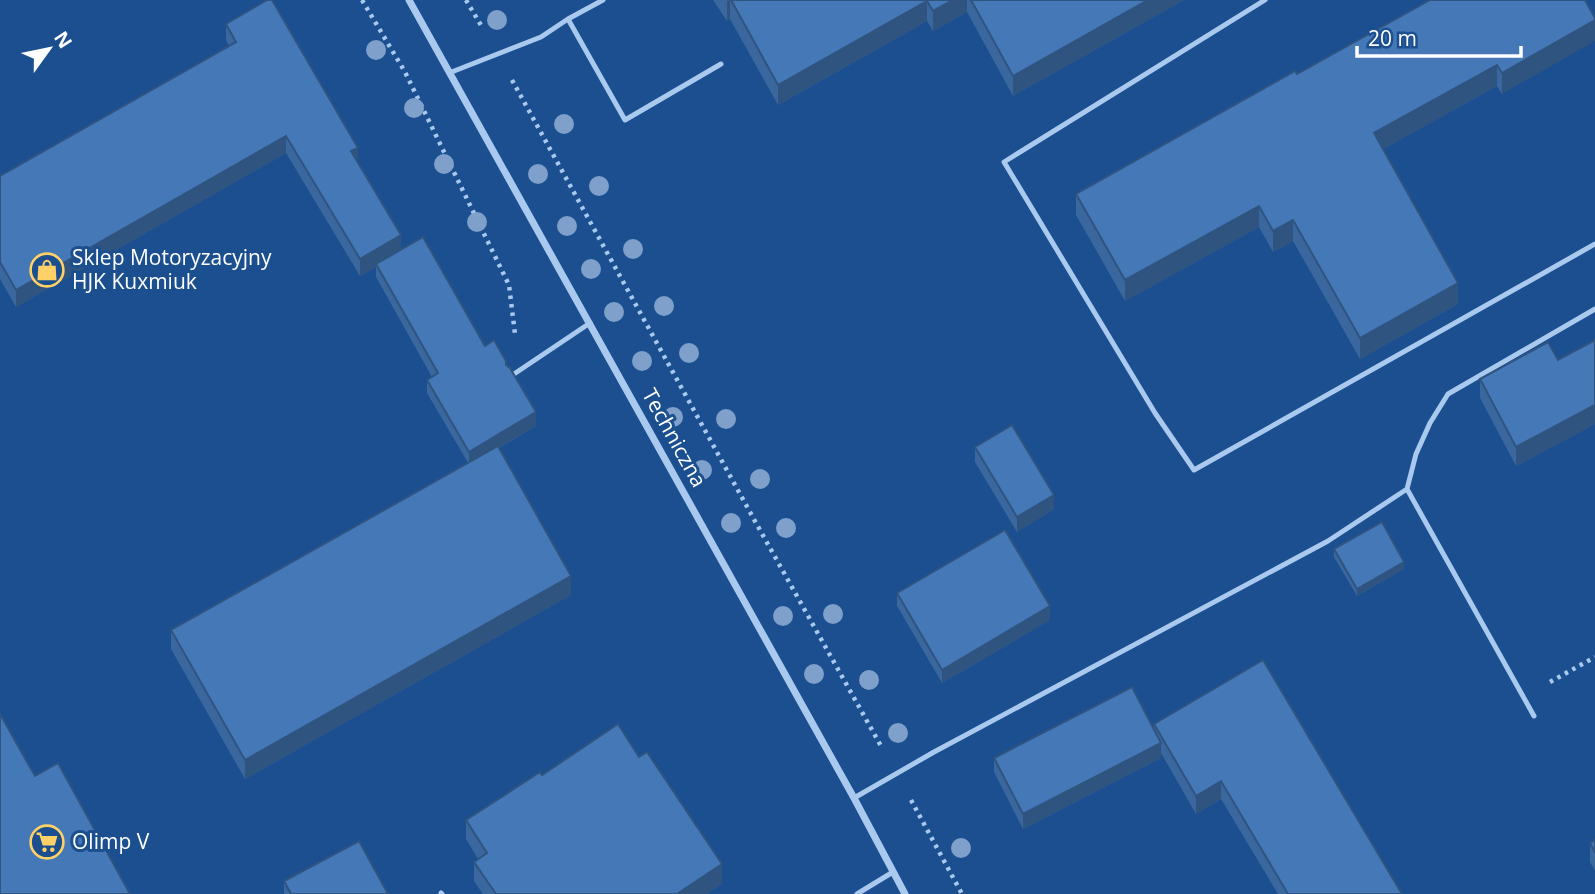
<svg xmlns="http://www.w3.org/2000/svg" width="1595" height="894" viewBox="0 0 1595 894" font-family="'Open Sans',sans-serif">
<rect width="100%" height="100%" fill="#1b4f8f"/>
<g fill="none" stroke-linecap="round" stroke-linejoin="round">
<path stroke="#a9c9ee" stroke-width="4.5" stroke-dasharray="3.5 5" stroke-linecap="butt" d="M 362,0 L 405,72 L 509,285 L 515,334
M 466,0 L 482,27
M 512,80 L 756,523 L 881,746
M 1550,682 L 1595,657
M 911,800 L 962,894"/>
<path stroke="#a9c9ee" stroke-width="5" d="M 1265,0 L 1004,162 L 1155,413 L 1194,470 L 1595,244
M 568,19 L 625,120 L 721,64
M 449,73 L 541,37 L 568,19 L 603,0
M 511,376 L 590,323
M 1407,489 L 1534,716
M 854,798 L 934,752 L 1328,541 L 1407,489 L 1416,454 L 1430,423 L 1448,394 L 1595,309
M 441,893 L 442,894
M 857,894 L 893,872"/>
<path stroke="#a9c9ee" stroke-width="7" d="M 409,0 L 854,798 L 905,894"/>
</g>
<g fill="#7ea0ca">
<circle cx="497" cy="20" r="10"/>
<circle cx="376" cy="50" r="10"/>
<circle cx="414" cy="108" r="10"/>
<circle cx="564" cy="124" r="10"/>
<circle cx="444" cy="164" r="10"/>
<circle cx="538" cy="174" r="10"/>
<circle cx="599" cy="186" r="10"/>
<circle cx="477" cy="222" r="10"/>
<circle cx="567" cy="226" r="10"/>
<circle cx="633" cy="249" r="10"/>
<circle cx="591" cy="269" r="10"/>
<circle cx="664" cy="306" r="10"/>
<circle cx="614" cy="312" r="10"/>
<circle cx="689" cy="353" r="10"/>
<circle cx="642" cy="361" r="10"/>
<circle cx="673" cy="417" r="10"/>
<circle cx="726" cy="419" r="10"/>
<circle cx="702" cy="470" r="10"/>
<circle cx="760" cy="479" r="10"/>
<circle cx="731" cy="523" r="10"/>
<circle cx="786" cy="528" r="10"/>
<circle cx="833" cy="614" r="10"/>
<circle cx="783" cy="616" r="10"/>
<circle cx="814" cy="674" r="10"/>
<circle cx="869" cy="680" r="10"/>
<circle cx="898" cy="733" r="10"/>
<circle cx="961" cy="848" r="10"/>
</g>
<path fill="#3a679d" d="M 713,0 L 1184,0 L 1013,96 L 967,12 L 933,31 L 927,21 L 778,105 L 730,19 L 727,21 Z
M 1585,0 L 1502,94 L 1497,86 L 1383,149 L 1458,304 L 1360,359 L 1293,241 L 1273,252 L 1259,227 L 1125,301 L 1076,215 L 1076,194 L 1297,74 Z
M 226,24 L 358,162 L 401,249 L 485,346 L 506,365 L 536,426 L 499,448 L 571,595 L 245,779 L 171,649 L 171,630 L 468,463 L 427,393 L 427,380 L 432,377 L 376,277 L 376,267 L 360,276 L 286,153 L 16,307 L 0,279 L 0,176 L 229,46 L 226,40 Z
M 1595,340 L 1595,424 L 1516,466 L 1480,398 L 1480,379 L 1558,360 Z
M 975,447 L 1054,509 L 1017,532 L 975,462 Z
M 1334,549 L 1404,569 L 1357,596 L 1334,557 Z
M 897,593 L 1050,620 L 942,683 L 897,606 Z
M 1154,724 L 1402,894 L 1278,894 L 1221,799 L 1196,814 L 1161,753 L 1161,758 L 1023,829 L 994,772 L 994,758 L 1154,730 Z
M 542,775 L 722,884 L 706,894 L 483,894 L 474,881 L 474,862 L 478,859 L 466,839 L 466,820 Z
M 1595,840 L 1595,871 L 1590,862 L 1590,843 Z
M 284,881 L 388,894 L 284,894 Z"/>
<path fill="#305480" d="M 730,0 L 730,19 L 727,21 L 727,1 Z
M 953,0 L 967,0 L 967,12 L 933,31 L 933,11 Z
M 1148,0 L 1184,0 L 1013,96 L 1013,76 Z
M 927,1 L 927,21 L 778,105 L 778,85 Z
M 1595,20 L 1595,41 L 1502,94 L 1502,73 Z
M 1497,65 L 1497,86 L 1374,154 L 1374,133 Z
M 286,136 L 286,153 L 16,307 L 16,290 Z
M 358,148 L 358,164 L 351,151 Z
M 1259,206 L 1259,227 L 1125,301 L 1125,280 Z
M 1293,220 L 1293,241 L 1273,252 L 1273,231 Z
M 401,235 L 401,252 L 376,264 L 376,267 L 360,276 L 360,259 Z
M 1458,283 L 1458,304 L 1360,359 L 1360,338 Z
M 1595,405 L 1595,424 L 1516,466 L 1516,447 Z
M 536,412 L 536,426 L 469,465 L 469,452 Z
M 1054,495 L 1054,509 L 1017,532 L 1017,517 Z
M 1404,562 L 1404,569 L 1357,596 L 1357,589 Z
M 571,576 L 571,595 L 245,779 L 245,760 Z
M 1050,606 L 1050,620 L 942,683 L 942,670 Z
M 1161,743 L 1161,758 L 1023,829 L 1023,814 Z
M 1221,781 L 1221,799 L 1196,814 L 1196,796 Z
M 722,864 L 722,884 L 706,894 L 677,894 Z"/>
<path fill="#4478b7" stroke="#305480" stroke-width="2" d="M 267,0 L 272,0 L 358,148 L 351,151 L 401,235 L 360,259 L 286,136 L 16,290 L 0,262 L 0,176 L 236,42 L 226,24 Z
M 731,0 L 953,0 L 933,11 L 927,1 L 778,85 Z
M 971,0 L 1148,0 L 1013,76 Z
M 1430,0 L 1585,0 L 1595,18 L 1595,20 L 1502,73 L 1497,65 L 1374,133 L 1458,283 L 1360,338 L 1293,220 L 1273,231 L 1259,206 L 1125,280 L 1076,194 L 1295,71 L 1297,74 Z
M 423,237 L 485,346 L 494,340 L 506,361 L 506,365 L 510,368 L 536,412 L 469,452 L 427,380 L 438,373 L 376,264 Z
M 1595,340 L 1595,405 L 1516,447 L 1480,379 L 1548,342 L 1558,360 Z
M 1012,425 L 1054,495 L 1017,517 L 975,447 Z
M 498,446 L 571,576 L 245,760 L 171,630 Z
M 1382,522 L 1404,562 L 1357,589 L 1334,549 Z
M 1005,530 L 1050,606 L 942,670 L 897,593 Z
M 1263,660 L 1402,894 L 1288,894 L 1221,781 L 1196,796 L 1154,724 Z
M 1132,687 L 1161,743 L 1023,814 L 994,758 Z
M 0,714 L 35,776 L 58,763 L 130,894 L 0,894 Z
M 618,724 L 639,757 L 647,752 L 722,864 L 677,894 L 496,894 L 474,862 L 487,853 L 466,820 L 540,772 L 542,775 Z
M 1595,840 L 1595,852 L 1590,843 Z
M 359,841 L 388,894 L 291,894 L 284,881 Z"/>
<defs>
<symbol id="shop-ring" viewBox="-11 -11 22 22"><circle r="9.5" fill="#1b4f8f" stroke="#ffd166" stroke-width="1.5"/><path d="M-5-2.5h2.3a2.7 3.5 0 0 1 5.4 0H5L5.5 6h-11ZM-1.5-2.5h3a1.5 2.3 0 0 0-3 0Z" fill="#ffd166"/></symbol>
<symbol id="supermarket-ring" viewBox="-11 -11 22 22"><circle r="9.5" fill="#1b4f8f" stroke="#ffd166" stroke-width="1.5"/><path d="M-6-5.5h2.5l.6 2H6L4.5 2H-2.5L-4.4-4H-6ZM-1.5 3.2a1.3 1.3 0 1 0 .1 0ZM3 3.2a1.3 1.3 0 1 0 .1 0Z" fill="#ffd166"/></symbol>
</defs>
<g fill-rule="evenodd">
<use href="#shop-ring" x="28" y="251" width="38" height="38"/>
<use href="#supermarket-ring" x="28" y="823" width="38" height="38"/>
</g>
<g text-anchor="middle" stroke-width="6" stroke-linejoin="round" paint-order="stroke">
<g font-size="21" fill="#fff" stroke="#1b4f8f" text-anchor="start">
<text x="72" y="265">Sklep Motoryzacyjny<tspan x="72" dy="24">HJK Kuxmiuk</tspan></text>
<text x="72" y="849">Olimp V</text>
</g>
<g font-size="21" fill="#fff" stroke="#1b4f8f">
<text transform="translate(674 438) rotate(61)" y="7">Techniczna</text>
</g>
</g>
<g transform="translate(49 49) rotate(57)" stroke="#1b4f8f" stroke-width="5" paint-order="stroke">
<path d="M0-5L12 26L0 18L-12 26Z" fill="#ffffff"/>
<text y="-10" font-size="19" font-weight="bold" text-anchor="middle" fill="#ffffff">N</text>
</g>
<path d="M1357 46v10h164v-10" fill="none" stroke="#ffffff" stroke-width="3.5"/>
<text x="1368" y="46" font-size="21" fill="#ffffff" stroke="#1b4f8f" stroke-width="5" paint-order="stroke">20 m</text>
</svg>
